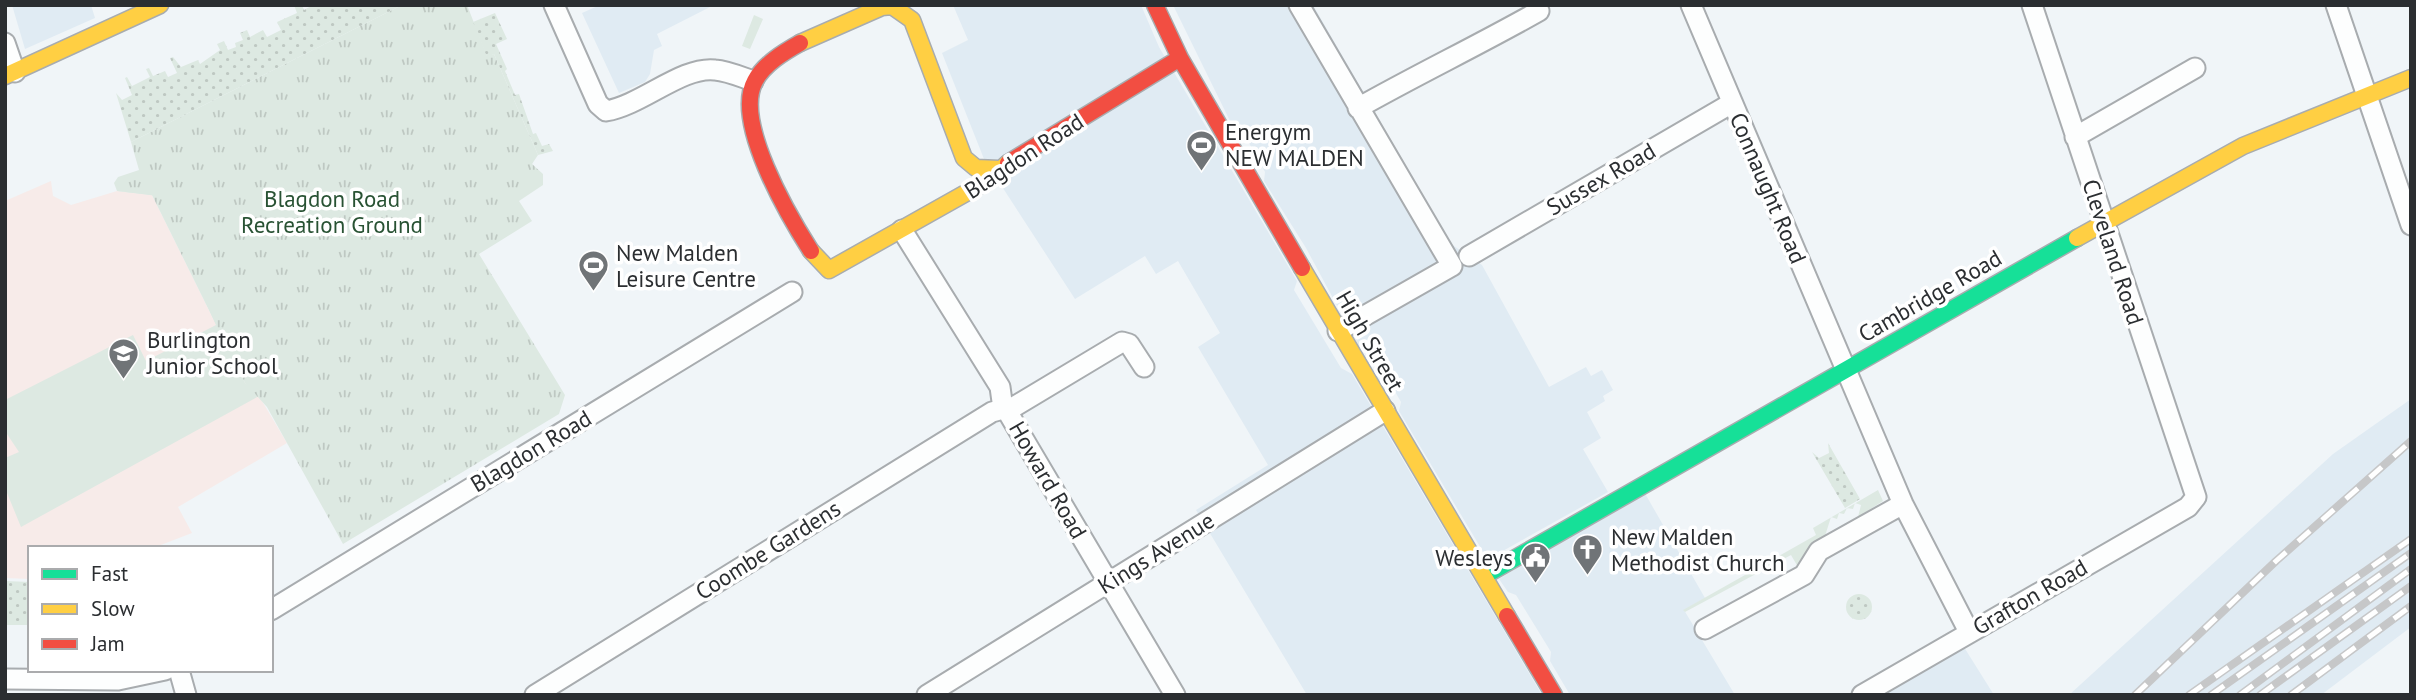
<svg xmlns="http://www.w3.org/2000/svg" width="2416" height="700" viewBox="0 0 2416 700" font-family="'PT Sans',sans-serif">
<defs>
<pattern id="park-tufts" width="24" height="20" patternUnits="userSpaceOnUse" patternTransform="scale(1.75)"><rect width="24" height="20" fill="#dde9e2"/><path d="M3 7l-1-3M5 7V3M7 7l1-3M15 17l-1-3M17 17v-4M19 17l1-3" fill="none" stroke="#bec8c2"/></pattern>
<pattern id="garden-dots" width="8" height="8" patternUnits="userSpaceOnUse" patternTransform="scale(1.75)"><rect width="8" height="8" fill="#dde9e2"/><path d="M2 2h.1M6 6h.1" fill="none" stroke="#bec8c2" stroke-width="1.8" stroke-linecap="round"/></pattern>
</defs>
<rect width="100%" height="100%" fill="#f0f5f8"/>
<path fill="#e0ebf3" d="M 12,5 L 91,5 L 95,18 L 25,49 Z
M 600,5 L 714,5 L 657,34 L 662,46 L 654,50 L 650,74 L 645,82 L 619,93 L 582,13 Z
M 953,5 L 1141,5 L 1159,47 L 1297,281 L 1294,290 L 1341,368 L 1352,374 L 1542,695 L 1307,695 L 1196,510 L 1268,465 L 1198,347 L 1220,333 L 1178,261 L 1156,274 L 1145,256 L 1075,299 L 984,159 L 942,53 L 968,40 Z
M 1173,5 L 1313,5 L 1451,244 L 1482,265 L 1549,387 L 1586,367 L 1591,376 L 1602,370 L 1613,390 L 1603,396 L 1605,401 L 1587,412 L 1601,438 L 1583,449 L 1608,492 L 1492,557 L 1485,555 L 1399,411 L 1401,402 L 1382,369 L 1361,350 L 1306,248 L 1264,181 L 1265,172 L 1239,125 L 1230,121 Z
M 2411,399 L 2411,627 L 2321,695 L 2069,695 L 2333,454 Z
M 1643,490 L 1705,598 L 1684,610 L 1735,695 L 1570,695 L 1550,661 L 1551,652 L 1516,595 L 1508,592 L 1499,579 Z
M 1962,644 L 1994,695 L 1874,695 Z"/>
<path fill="#f7ebe9" d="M 51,181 L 53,196 L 71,205 L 117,191 L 152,195 L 245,383 L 259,396 L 287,443 L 178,507 L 192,533 L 153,548 L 30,548 L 30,579 L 5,578 L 5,201 Z"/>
<path fill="#dde9e2" d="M 754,15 L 763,19 L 750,49 L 742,46 Z
M 117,191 L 158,193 L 245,383 L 274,404 L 259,396 L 21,527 L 5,488 L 5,458 L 19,452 L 5,431 L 5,400 L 133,335 L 146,361 L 216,325 L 158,196 Z
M 1878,490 L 1883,501 L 1858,517 L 1861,505 L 1855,503 L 1853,509 L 1847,508 L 1844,514 L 1839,513 L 1837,519 L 1831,517 L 1825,536 L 1798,567 L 1791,555 L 1685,612 L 1683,610 L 1816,535 L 1813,528 Z"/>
<path fill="url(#park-tufts)" d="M 402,5 L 467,5 L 487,56 L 494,54 L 538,155 L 532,164 L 543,174 L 543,185 L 519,201 L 532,221 L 479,254 L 565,395 L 559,414 L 343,544 L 267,407 L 245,383 L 152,195 L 117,191 L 114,183 L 118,177 L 139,170 L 131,142 Z"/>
<path fill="url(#garden-dots)" d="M 294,5 L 302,5 L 304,10 L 313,5 L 402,5 L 131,142 L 116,93 L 122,100 L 132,95 L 125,78 L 127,77 L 132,86 L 150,77 L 146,69 L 149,68 L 153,76 L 165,71 L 168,77 L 177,73 L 170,58 L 173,57 L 181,67 L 198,60 L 200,64 L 220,50 L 217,44 L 224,41 L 228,50 L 236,47 L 235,43 L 243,40 L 240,33 L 247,30 L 250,37 L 263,30 L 267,37 L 281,30 L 277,22 L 297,13 Z
M 495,13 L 507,39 L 496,44 L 507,69 L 505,71 L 515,95 L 519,94 L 533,134 L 536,133 L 542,146 L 549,144 L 553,151 L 538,155 L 494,54 L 487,57 L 473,22 Z
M 1828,443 L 1860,499 L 1845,508 L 1812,452 L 1819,458 L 1829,453 Z
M 5,581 L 30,582 L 30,625 L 5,625 Z
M1846 607a13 13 0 1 1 26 0a13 13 0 1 1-26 0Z"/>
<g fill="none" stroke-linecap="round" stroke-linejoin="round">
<defs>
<path id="street" d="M 554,5 L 598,104 L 606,111 C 642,105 682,66 715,70 C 728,71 741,77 753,81
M 1299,5 L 1452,266 L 1338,331
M 1691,5 L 1903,504 L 1969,632
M 2336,5 L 2411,225
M 5,43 L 15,72
M 1358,108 C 1418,74 1479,45 1539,11
M 2075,137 L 2195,68
M 902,230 L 1000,387 L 1003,409
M 1469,256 L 1732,103
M 1003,409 L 1007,411 L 1175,695
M 1007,411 L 1122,342 L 1129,344 L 1144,367
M 271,610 L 792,292
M 1705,629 L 1804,575 L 1819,551 L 1903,504
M 179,670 L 186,695
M 5,679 L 118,680 L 165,670
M 535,695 L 992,412 L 1003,409
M 927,695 L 1385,411
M 1862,695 L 2188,507 L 2196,497 L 2032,5"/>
<path id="fast" d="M 1484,576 L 2077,238"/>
<path id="slow" d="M 800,43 L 882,7 L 892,6 L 912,20 L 964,158 L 976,168 L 999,169
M 5,76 L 160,5
M 2077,238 L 2243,146 L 2411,78
M 811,251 L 829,270 L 989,180 L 1008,163
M 1302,268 L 1507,616"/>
<path id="jam" d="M 1155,5 L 1180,58 L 1302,268
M 800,43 C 784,52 764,64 755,81 C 733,121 788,215 811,251
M 1008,163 L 1180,58
M 1507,616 L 1554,695"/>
</defs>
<use href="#street" stroke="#a8acaf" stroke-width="23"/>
<use href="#fast" stroke="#a8acaf" stroke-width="19"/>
<use href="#slow" stroke="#a8acaf" stroke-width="19"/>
<use href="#jam" stroke="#a8acaf" stroke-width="19"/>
<use href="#street" stroke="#fdfefe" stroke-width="19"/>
<use href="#fast" stroke="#16e098" stroke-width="16"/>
<use href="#slow" stroke="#ffcf43" stroke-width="16"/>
<use href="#jam" stroke="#f24e42" stroke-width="16"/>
<defs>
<path id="rail" d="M 2135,695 L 2276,561 L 2411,441
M 2189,695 L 2411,539
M 2211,695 L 2411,553
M 2240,695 L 2411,569
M 2260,695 L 2411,586
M 2291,695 L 2411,606"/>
</defs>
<use href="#rail" stroke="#c6c7c8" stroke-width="8"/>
<use href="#rail" stroke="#fff" stroke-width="5" stroke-dasharray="16" stroke-linecap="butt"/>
</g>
<defs>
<symbol id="stadium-pin" viewBox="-11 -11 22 30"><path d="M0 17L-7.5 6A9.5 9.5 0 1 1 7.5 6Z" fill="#707477" stroke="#fff"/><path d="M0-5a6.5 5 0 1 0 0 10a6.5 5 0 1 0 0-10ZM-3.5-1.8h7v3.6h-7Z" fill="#fff"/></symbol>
<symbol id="school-pin" viewBox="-11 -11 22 30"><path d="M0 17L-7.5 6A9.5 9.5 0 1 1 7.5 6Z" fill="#707477" stroke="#fff"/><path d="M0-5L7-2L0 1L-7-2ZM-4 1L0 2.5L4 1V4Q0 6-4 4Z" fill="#fff"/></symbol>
<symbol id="church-pin" viewBox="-11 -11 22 30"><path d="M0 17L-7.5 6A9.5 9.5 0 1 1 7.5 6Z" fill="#707477" stroke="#fff"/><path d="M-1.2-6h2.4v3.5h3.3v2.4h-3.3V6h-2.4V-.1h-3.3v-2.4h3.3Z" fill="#fff"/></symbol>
<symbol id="civic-pin" viewBox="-11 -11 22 30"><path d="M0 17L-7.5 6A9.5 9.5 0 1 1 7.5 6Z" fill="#707477" stroke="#fff"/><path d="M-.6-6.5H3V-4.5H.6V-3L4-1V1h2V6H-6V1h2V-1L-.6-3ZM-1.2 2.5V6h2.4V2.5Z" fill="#fff"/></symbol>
</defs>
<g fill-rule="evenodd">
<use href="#stadium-pin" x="1184" y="128" width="35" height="47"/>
<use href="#stadium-pin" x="576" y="248" width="35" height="47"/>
<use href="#school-pin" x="106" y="336" width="35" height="47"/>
<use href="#church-pin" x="1570" y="532" width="35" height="47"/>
<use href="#civic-pin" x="1518" y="540" width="35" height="47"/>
</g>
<g text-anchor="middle" stroke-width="7" stroke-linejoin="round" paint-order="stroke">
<g font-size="23" fill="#2b2e31" stroke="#fff" text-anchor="start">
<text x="1225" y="140">Energym<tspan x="1225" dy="26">NEW MALDEN</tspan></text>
<text x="616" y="261">New Malden<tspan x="616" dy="26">Leisure Centre</tspan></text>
<text x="147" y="348">Burlington<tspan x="147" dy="26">Junior School</tspan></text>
<text x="1611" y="545">New Malden<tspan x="1611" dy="26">Methodist Church</tspan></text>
<text x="1513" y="566" text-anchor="end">Wesleys</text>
</g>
<g font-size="23" fill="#2b2e31" stroke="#fff">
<text transform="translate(1024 156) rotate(-33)" y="8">Blagdon Road</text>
<text transform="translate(1601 179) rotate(-30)" y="8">Sussex Road</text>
<text transform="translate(1768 188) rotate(67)" y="8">Connaught Road</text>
<text transform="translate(2113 252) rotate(72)" y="8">Cleveland Road</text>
<text transform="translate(1930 296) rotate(-30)" y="8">Cambridge Road</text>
<text transform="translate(1370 341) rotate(60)" y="8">High Street</text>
<text transform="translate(531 451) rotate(-31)" y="8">Blagdon Road</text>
<text transform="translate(1048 480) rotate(60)" y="8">Howard Road</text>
<text transform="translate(768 550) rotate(-32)" y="8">Coombe Gardens</text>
<text transform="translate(1156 553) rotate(-32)" y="8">Kings Avenue</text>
<text transform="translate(2030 597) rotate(-30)" y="8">Grafton Road</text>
</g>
<g font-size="23" fill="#285233" stroke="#fff">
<text x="332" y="207">Blagdon Road<tspan x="332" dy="26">Recreation Ground</tspan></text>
</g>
</g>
<rect width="2416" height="700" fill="none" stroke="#2b2e31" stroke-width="14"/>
<rect x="28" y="546" width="245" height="126" fill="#ffffff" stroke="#aaabad" stroke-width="2"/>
<rect x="42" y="569" width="35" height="10" fill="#16e098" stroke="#aaabad" stroke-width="2"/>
<text x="91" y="581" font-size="21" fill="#2b2e31">Fast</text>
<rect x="42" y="604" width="35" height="10" fill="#ffcf43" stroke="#aaabad" stroke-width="2"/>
<text x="91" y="616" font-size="21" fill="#2b2e31">Slow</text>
<rect x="42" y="639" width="35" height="10" fill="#f24e42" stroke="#aaabad" stroke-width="2"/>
<text x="91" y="651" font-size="21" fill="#2b2e31">Jam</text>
</svg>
